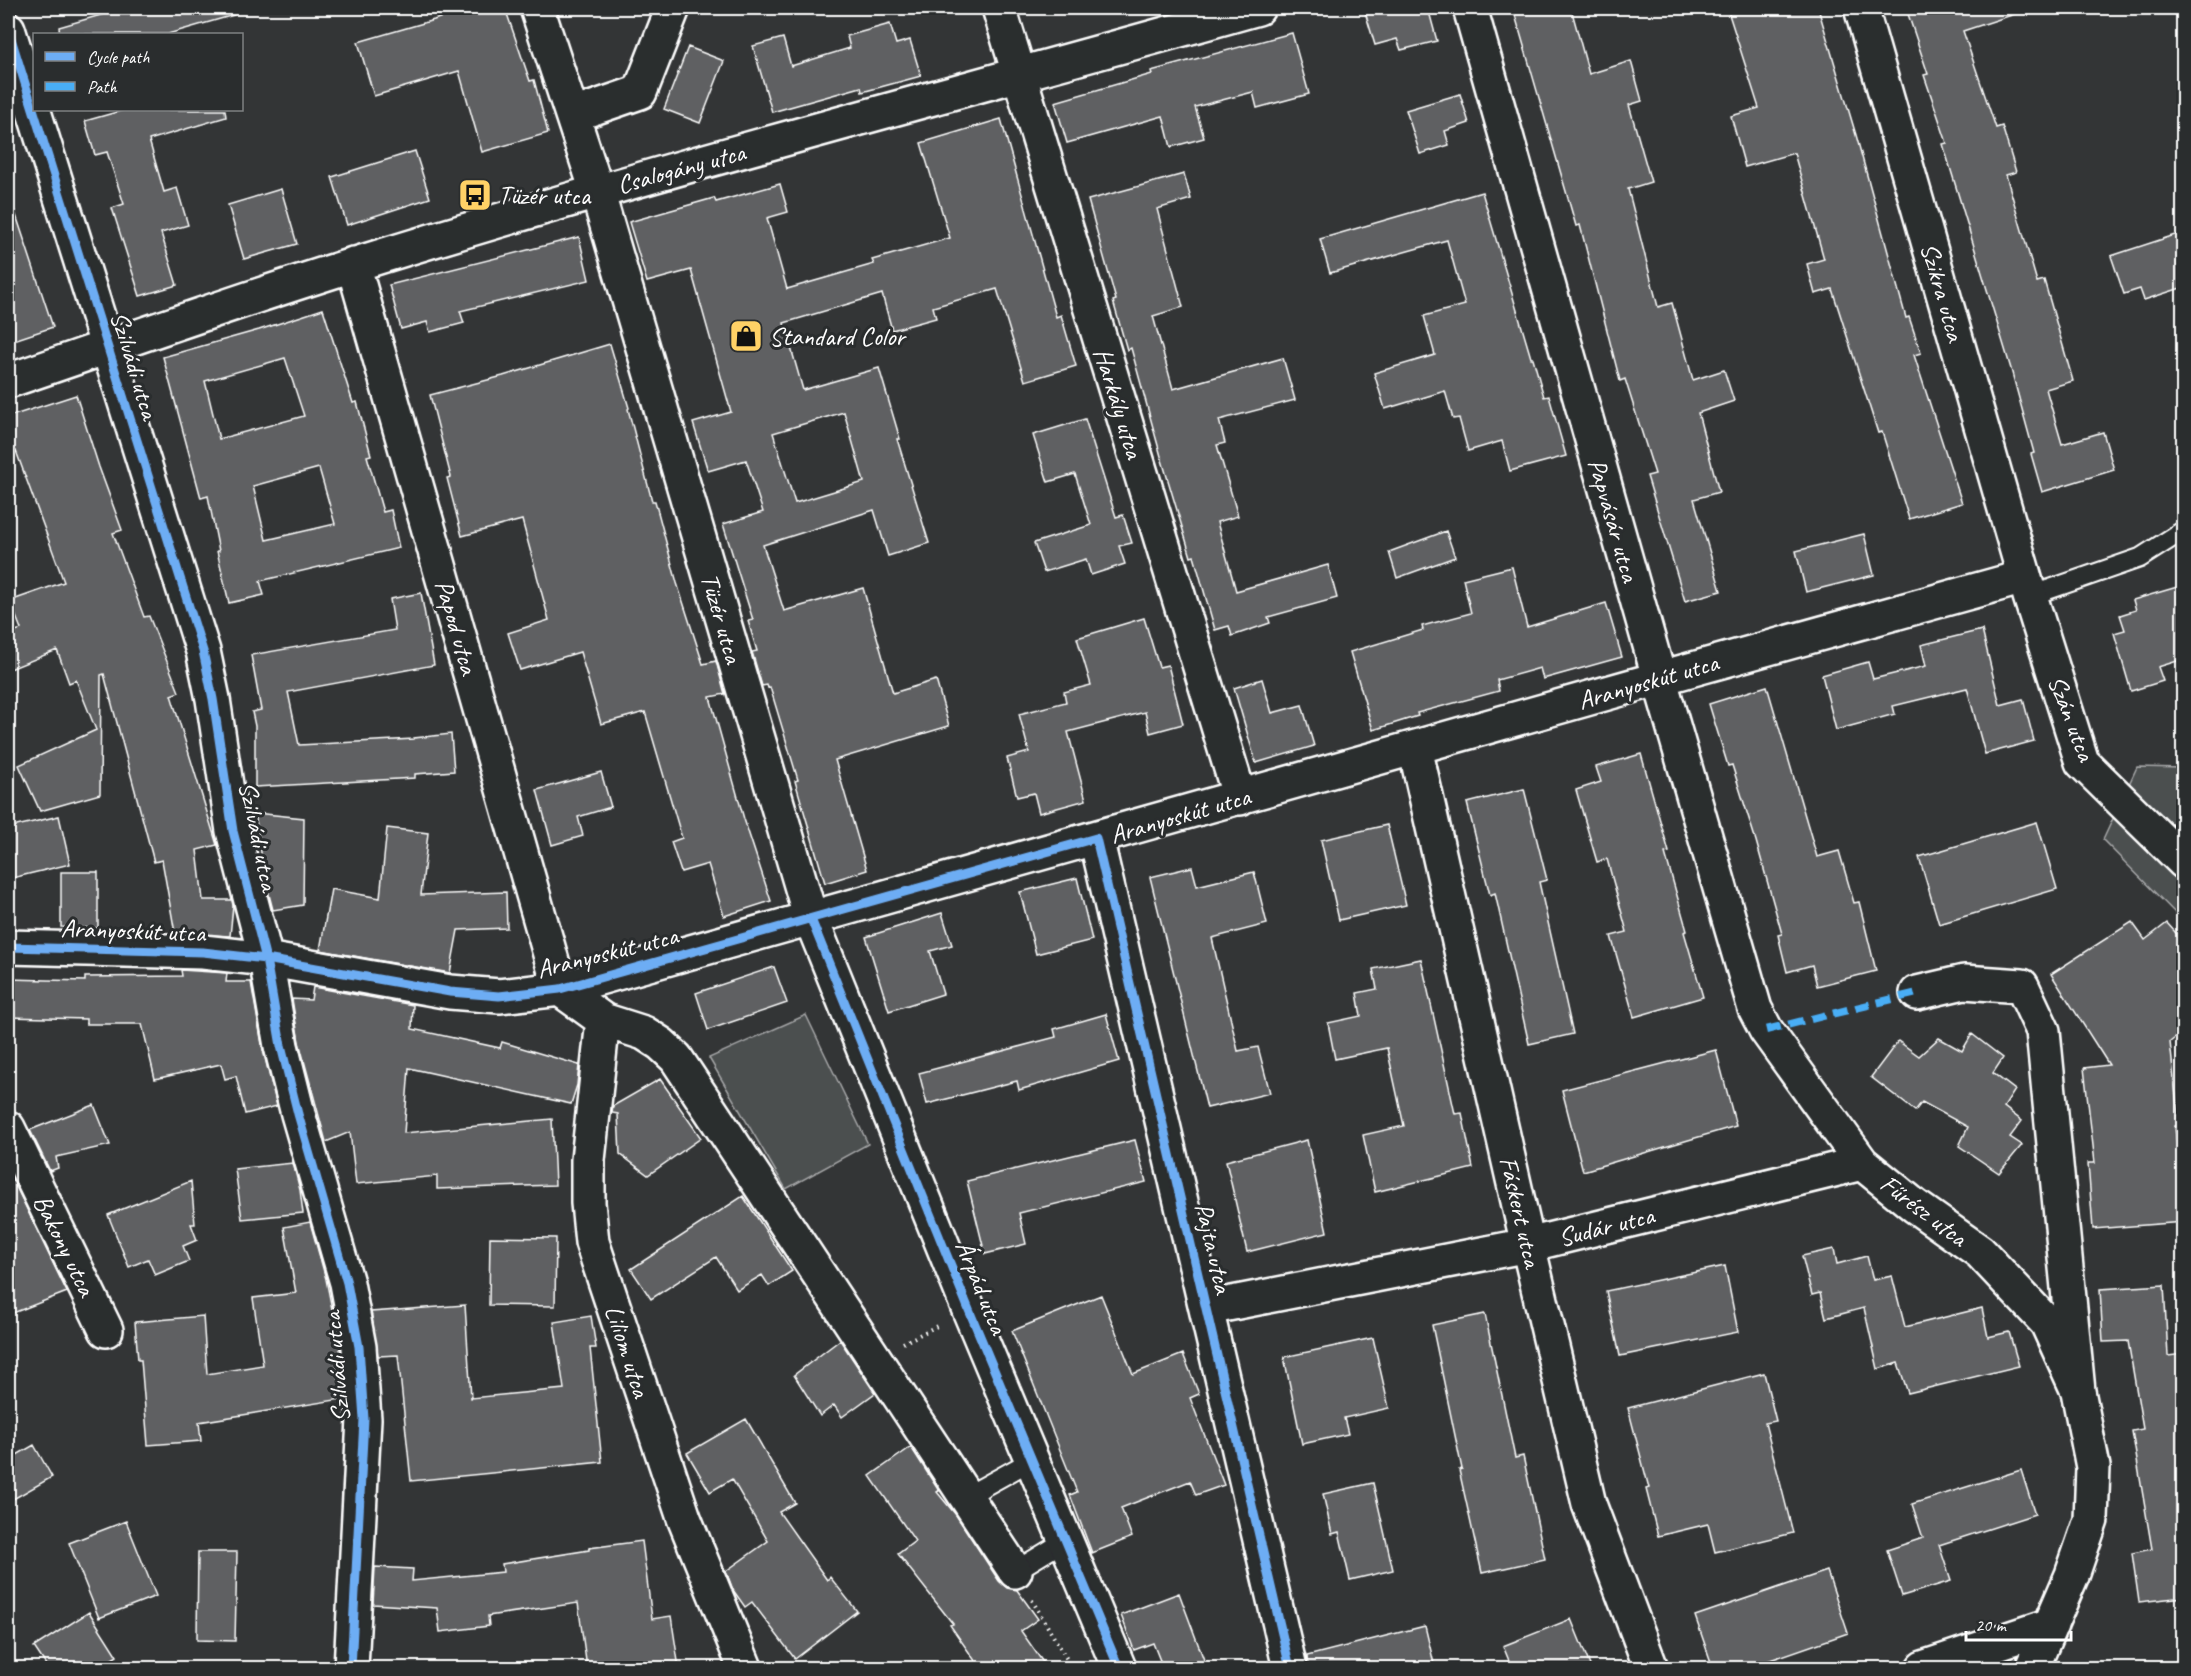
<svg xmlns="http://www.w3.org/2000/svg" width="2191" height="1676" viewBox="0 0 2191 1676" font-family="Caveat,sans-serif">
<rect width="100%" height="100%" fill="#333536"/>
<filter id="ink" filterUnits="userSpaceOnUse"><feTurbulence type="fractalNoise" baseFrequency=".0167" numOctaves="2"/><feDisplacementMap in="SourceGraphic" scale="12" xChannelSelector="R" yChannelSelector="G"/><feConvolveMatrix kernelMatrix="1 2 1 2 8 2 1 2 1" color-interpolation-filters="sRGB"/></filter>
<g filter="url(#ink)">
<path fill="#4c4f50" stroke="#a6a7a8" stroke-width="1.5" d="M 2137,767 L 2183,768 L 2183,921 L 2103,840 Z
M 806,1015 L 868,1144 L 786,1189 L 709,1058 Z"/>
<path fill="#5f6162" stroke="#fff" stroke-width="1.5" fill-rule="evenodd" d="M 125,8 L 233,8 L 234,15 L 168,34 L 60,34 L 59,27 Z
M 466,8 L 505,8 L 530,81 L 534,80 L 548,133 L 482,152 L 459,71 L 374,96 L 358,42 L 434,20 Z
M 1382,8 L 1428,8 L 1437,41 L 1401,50 L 1397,39 L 1375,45 L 1365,12 Z
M 1513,8 L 1571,8 L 1589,74 L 1631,61 L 1642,101 L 1629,105 L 1651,182 L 1628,189 L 1658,307 L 1672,303 L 1693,380 L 1724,370 L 1734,401 L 1698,413 L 1719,492 L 1694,499 L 1721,591 L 1685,601 L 1647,476 L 1655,474 L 1625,379 L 1620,381 L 1580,225 L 1576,226 Z
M 1727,8 L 1818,8 L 1856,135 L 1906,318 L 1909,317 L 1921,353 L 1914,355 L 1962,503 L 1909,519 L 1882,432 L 1878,433 L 1832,289 L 1815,294 L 1807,264 L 1824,259 L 1794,153 L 1745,167 L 1731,116 L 1759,108 Z
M 1906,8 L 2017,8 L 2018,13 L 1963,31 L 1996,128 L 2002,126 L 2016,172 L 2006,175 L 2037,282 L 2044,280 L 2073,381 L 2046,389 L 2062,444 L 2103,432 L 2114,470 L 2042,492 L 2031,454 L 2034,453 L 2011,369 L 1943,144 L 1947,143 L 1924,75 L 1928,74 Z
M 890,24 L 896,44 L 910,40 L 921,76 L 862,92 L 861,87 L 772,112 L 753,46 L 783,38 L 791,66 L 850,48 L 847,36 Z
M 1292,33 L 1309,94 L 1257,108 L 1253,92 L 1195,107 L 1204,138 L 1171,147 L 1163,116 L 1067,143 L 1055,102 L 1152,74 L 1151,71 Z
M 688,47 L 724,61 L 700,123 L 664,109 Z
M 1460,94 L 1469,123 L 1445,131 L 1449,145 L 1420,154 L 1406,110 Z
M 124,110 L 225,110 L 226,117 L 149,140 L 164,192 L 177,188 L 188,225 L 161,233 L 177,285 L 140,296 L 112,208 L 124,204 L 107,152 L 95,155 L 85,121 Z
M 1001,119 L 1056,317 L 1061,315 L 1076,366 L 1025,381 L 997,289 L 933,307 L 936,318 L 892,330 L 882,294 L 784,323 L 803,390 L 879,368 L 900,439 L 897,439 L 929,543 L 888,556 L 874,510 L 763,545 L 784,611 L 863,588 L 893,693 L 936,680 L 949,726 L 835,760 L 867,870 L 825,883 L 795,781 L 798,780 L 770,687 L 768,688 L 767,685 L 762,686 L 752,652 L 757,651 L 748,621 L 753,620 L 723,524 L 763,512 L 746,460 L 708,471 L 693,423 L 731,412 L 691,270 L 647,282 L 629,222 L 714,198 L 716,202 L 780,184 L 788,212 L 767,218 L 787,289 L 874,264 L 872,260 L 950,238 L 921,143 ZM 844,412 L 864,482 L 795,503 L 773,433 Z
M 415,151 L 430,198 L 347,225 L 332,177 Z
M 1184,174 L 1191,199 L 1157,209 L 1183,307 L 1153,316 L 1173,389 L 1283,358 L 1295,400 L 1219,420 L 1225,443 L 1217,445 L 1238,516 L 1217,522 L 1236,591 L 1328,565 L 1337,598 L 1268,617 L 1270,623 L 1232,636 L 1229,626 L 1215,630 L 1194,556 L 1191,557 L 1162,460 L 1131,348 L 1127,350 L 1113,301 L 1116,300 L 1088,200 Z
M 281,189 L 297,244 L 244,259 L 228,205 Z
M 1482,192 L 1531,358 L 1533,358 L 1544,397 L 1549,396 L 1566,456 L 1510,471 L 1502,441 L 1468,451 L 1459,418 L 1453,419 L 1445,391 L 1385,409 L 1374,373 L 1435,355 L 1424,316 L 1465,305 L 1447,240 L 1330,273 L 1320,239 Z
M 13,206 L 53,327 L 8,342 L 8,207 Z
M 2184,232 L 2184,287 L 2144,300 L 2140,289 L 2124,294 L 2111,256 Z
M 579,237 L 589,280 L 460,311 L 464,323 L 430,332 L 427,322 L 401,329 L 389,285 Z
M 323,309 L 353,403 L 357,402 L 371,455 L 367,456 L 383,512 L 391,510 L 399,548 L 260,581 L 264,595 L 229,603 L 217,551 L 219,551 L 208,496 L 201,498 L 163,357 L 259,330 ZM 285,358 L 304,416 L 219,439 L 205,381 ZM 319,468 L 335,524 L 266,540 L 253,486 Z
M 610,344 L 629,408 L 628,409 L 652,501 L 655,501 L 677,583 L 703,664 L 716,661 L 725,694 L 710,697 L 744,819 L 771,901 L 724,916 L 708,864 L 681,872 L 671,842 L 682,838 L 645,712 L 601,724 L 580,652 L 520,670 L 508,633 L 549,620 L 522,520 L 462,536 L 447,478 L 451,477 L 430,395 L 503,376 Z
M 76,395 L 99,467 L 122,530 L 113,533 L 144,617 L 149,616 L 179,692 L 171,695 L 217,845 L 197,850 L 203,900 L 232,900 L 233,906 L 230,936 L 175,933 L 162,860 L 154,862 L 104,674 L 101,675 L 100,794 L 40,811 L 19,765 L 96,730 L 76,680 L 69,683 L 57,650 L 8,670 L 8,634 L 21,629 L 10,601 L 64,582 L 16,451 L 8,454 L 8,417 Z
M 1085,419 L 1116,517 L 1123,515 L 1132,543 L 1119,546 L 1125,564 L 1091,575 L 1086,559 L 1044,572 L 1034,543 L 1091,525 L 1075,474 L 1048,482 L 1033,435 Z
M 1446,531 L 1455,557 L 1397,578 L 1389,552 Z
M 1864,534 L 1874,575 L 1806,592 L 1796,551 Z
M 1512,567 L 1527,627 L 1606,603 L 1622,657 L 1543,679 L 1540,668 L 1497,680 L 1499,691 L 1417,713 L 1418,716 L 1373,730 L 1350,652 L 1423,630 L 1422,626 L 1471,613 L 1463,579 Z
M 2184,585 L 2184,659 L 2158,667 L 2163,681 L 2131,691 L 2114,633 L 2125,630 L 2120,615 L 2136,610 L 2133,600 Z
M 421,593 L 434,665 L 288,692 L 299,745 L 414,739 L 414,738 L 451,734 L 454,771 L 415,774 L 415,778 L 255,787 L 255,726 L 252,712 L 261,710 L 251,655 L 395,630 L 390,599 Z
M 1144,618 L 1159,667 L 1168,665 L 1183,724 L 1150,733 L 1145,712 L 1068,732 L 1086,800 L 1039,813 L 1034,793 L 1017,797 L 1007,758 L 1029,752 L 1019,714 L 1066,702 L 1064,692 L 1091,685 L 1077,638 Z
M 1982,630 L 2000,705 L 2023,699 L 2034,741 L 1985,754 L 1967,688 L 1893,706 L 1895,714 L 1836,730 L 1822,675 L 1868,662 L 1873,679 L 1926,666 L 1921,645 Z
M 1262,679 L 1272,713 L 1302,705 L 1314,746 L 1256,763 L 1234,688 Z
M 1767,686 L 1817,857 L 1839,851 L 1854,903 L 1859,902 L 1876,971 L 1817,986 L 1812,965 L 1787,972 L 1778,935 L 1782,934 L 1756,841 L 1732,765 L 1728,766 L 1709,704 Z
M 1641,754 L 1669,852 L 1665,853 L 1687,931 L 1684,932 L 1703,997 L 1634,1017 L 1611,936 L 1627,932 L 1607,859 L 1597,862 L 1576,790 L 1601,782 L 1596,767 Z
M 601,772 L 611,807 L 578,817 L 583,836 L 552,845 L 537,790 Z
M 1524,789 L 1547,880 L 1539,882 L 1573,1034 L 1529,1044 L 1495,893 L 1490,895 L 1467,803 Z
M 255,813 L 304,818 L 303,905 L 273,910 L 265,879 Z
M 59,816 L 70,864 L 8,879 L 8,828 Z
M 2037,822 L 2057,889 L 1939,924 L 1919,857 Z
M 1387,825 L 1406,905 L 1339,920 L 1321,840 Z
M 387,828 L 428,833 L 421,895 L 506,892 L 507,928 L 458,930 L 450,973 L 320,950 L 331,889 L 380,898 Z
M 1192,867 L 1197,886 L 1254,872 L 1267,924 L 1212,938 L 1238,1051 L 1258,1047 L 1270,1093 L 1207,1108 L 1150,877 Z
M 61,872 L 98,872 L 98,928 L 61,927 Z
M 1077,878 L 1092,940 L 1036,954 L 1020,892 Z
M 942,913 L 952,945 L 930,951 L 943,994 L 889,1011 L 866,937 Z
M 2132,922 L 2145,940 L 2167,923 L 2184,942 L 2184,1031 L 2170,1042 L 2179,1125 L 2175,1126 L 2184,1222 L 2093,1229 L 2088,1163 L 2095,1163 L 2084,1068 L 2109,1065 L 2051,974 Z
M 1421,959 L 1455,1114 L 1462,1113 L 1473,1168 L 1375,1192 L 1363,1135 L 1404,1126 L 1387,1048 L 1335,1059 L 1328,1023 L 1361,1016 L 1357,993 L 1377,989 L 1373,969 Z
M 774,967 L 787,1003 L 708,1030 L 696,993 Z
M 181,970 L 227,973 L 226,982 L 251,982 L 263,1050 L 277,1106 L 245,1114 L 236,1076 L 225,1079 L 221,1064 L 155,1079 L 142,1024 L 86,1024 L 86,1019 L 8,1017 L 8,979 L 85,981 L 85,977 L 182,976 Z
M 313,987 L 413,1005 L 412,1029 L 500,1048 L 502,1042 L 579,1065 L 577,1085 L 571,1104 L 409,1068 L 404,1133 L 552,1119 L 555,1185 L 437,1189 L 437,1176 L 356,1184 L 350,1132 L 326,1142 L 299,1042 L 292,999 L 311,1000 Z
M 1106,1014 L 1119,1061 L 1019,1090 L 1017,1081 L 927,1104 L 919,1073 L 1056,1037 L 1054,1029 Z
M 1972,1034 L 2003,1058 L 1993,1073 L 2015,1090 L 2004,1107 L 2022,1121 L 2010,1137 L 2022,1145 L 1999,1173 L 1959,1146 L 1968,1127 L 1922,1102 L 1915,1111 L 1871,1077 L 1898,1041 L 1919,1056 L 1939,1038 L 1962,1051 Z
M 1716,1050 L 1736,1126 L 1583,1171 L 1562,1090 Z
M 660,1079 L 701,1138 L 648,1175 L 620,1154 L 618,1114 L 612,1113 L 613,1106 Z
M 94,1105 L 110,1145 L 56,1157 L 58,1168 L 50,1171 L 30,1130 Z
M 1135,1140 L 1146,1182 L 1019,1213 L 1026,1244 L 985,1254 L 967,1181 Z
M 1307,1140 L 1327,1232 L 1247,1252 L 1226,1161 Z
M 293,1163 L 300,1190 L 303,1213 L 242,1219 L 235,1169 Z
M 8,1170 L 67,1292 L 8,1315 Z
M 191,1181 L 195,1224 L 191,1224 L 197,1240 L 183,1246 L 189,1261 L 155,1275 L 148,1259 L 129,1267 L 108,1215 Z
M 743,1196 L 792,1271 L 769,1286 L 762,1275 L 737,1290 L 716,1257 L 651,1299 L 631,1269 Z
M 310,1222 L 326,1279 L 340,1349 L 341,1359 L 336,1359 L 342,1399 L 199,1422 L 201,1441 L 148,1445 L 141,1360 L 138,1360 L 135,1322 L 203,1316 L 207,1374 L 263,1365 L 253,1298 L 296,1293 L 284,1227 Z
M 490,1237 L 556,1238 L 555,1306 L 489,1305 Z
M 1834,1249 L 1837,1264 L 1867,1256 L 1873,1280 L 1892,1276 L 1905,1327 L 1982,1308 L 1988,1337 L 2009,1332 L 2019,1366 L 1908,1393 L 1898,1363 L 1878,1369 L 1864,1308 L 1826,1318 L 1820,1293 L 1812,1295 L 1802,1256 Z
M 1725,1266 L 1738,1332 L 1620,1356 L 1606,1291 Z
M 2164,1285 L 2168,1356 L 2184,1354 L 2184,1597 L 2139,1602 L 2132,1553 L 2152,1549 L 2132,1431 L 2143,1429 L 2128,1341 L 2103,1342 L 2100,1289 Z
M 1101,1295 L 1133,1374 L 1183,1354 L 1199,1394 L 1190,1398 L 1224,1485 L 1196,1495 L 1190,1481 L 1121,1508 L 1132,1537 L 1092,1553 L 1070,1495 L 1077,1492 L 1012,1331 Z
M 465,1305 L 471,1398 L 564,1389 L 554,1322 L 591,1316 L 596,1348 L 590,1348 L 602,1462 L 411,1481 L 398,1355 L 378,1356 L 371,1312 Z
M 1485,1314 L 1515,1458 L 1523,1456 L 1545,1559 L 1482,1573 L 1459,1470 L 1462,1469 L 1432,1325 Z
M 1373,1338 L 1389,1408 L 1344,1418 L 1348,1434 L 1302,1444 L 1284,1357 Z
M 840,1340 L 875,1393 L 842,1417 L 834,1405 L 820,1416 L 794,1375 Z
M 1764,1373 L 1776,1421 L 1765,1423 L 1793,1533 L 1715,1552 L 1708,1524 L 1658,1536 L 1646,1489 L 1649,1488 L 1628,1408 Z
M 746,1419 L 795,1503 L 779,1512 L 827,1580 L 830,1577 L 857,1611 L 795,1659 L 752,1602 L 745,1607 L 733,1590 L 726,1571 L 768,1541 L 732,1479 L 710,1492 L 687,1453 Z
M 34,1445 L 52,1477 L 8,1502 L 8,1460 Z
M 911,1447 L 939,1491 L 937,1492 L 956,1515 L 999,1581 L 1007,1588 L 1017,1590 L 1038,1619 L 1021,1631 L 1047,1668 L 980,1668 L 950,1625 L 953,1624 L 898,1554 L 915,1541 L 870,1476 Z
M 2021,1470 L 2035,1514 L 1939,1545 L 1951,1581 L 1902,1596 L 1887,1550 L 1923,1538 L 1912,1504 Z
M 1373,1483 L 1393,1570 L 1350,1580 L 1339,1532 L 1332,1534 L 1323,1494 Z
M 126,1521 L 156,1596 L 99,1618 L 69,1543 Z
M 642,1541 L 652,1619 L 671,1616 L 679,1668 L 587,1668 L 578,1603 L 488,1616 L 489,1626 L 440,1632 L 437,1608 L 373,1604 L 375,1567 L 413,1569 L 412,1581 L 503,1572 L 502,1564 L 589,1550 L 589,1548 Z
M 198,1552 L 237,1552 L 235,1641 L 197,1640 Z
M 1827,1571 L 1848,1633 L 1747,1668 L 1713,1668 L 1695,1616 Z
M 1179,1593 L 1207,1668 L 1163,1668 L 1153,1643 L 1134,1650 L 1121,1615 Z
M 89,1612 L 117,1656 L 98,1668 L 48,1668 L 34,1647 Z
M 1571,1619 L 1591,1668 L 1512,1668 L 1503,1646 Z
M 1425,1626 L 1435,1668 L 1308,1668 L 1307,1656 Z"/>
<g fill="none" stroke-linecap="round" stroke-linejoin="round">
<defs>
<path id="lane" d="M 2030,596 L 2140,558 L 2184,530
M 965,1497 L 1032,1460
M 1015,1571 L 1066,1540"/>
<path id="street" d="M 537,8 L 597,191 L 811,919 L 969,1310 L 1119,1668
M 999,8 L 1240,798
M 1470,8 L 1659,677 L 1755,1009 L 1766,1030 L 1862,1163 L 1915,1206 L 1980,1252 L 2047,1323 L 2078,1391
M 1861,8 L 2030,596 L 2082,762 L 2184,862
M 8,29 L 203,651 L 213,699 L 233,831 L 266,959 L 281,1046 L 298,1114 L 347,1283 L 359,1347 L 364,1419 L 351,1668
M 573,115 L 640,92 L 673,8
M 353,264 L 560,989 L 603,1020 L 644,1033 L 661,1044 L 676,1058 L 1015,1571
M 8,381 C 123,342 239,300 356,264 C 654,171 957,93 1258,8
M 1415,748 L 1528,1245 L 1589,1504 L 1651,1668
M 1096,838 L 1290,1668
M 8,947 L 203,952 L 266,959 L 450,992 L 499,996 L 560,989 C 1048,853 1535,711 2024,577
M 1917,993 L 1964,982 L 2022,986 L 2043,1031 L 2078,1391 L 2093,1467 L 2091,1520 L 2072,1575 L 2032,1668
M 603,1020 L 588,1160 L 588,1203 L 592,1242 L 684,1518 L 745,1668
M 8,1128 L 106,1330
M 1207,1308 L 1528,1245 L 1862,1163
M 1923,1668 L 2051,1625"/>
</defs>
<use href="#lane" stroke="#fff" stroke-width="22"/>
<use href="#street" stroke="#fff" stroke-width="38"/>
<path stroke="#fff" stroke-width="4" stroke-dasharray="1.5 4.5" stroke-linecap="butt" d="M 903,1343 L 939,1325
M 1032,1600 L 1072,1668"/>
<use href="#lane" stroke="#2a2d2e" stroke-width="18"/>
<use href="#street" stroke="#2a2d2e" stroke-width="33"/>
<path stroke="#49aef6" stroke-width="8" stroke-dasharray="15 8" stroke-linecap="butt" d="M 1766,1030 L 1917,993"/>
<defs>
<path id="cycleway" d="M 8,29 L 203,651 L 213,699 L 233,831 L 266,959 L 281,1046 L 298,1114 L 347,1283 L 359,1347 L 364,1419 L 351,1668
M 811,919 L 969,1310 L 1119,1668
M 8,947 L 203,952 L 266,959 L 450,992 L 499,996 L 560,989 L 1096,838 L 1290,1668"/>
</defs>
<use href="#cycleway" stroke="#2a2d2e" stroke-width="13"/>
<use href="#cycleway" stroke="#6dadf4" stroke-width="9"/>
</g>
</g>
<defs>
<symbol id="bus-square" viewBox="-11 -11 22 22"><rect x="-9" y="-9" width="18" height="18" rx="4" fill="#ffd166" stroke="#2a2d2e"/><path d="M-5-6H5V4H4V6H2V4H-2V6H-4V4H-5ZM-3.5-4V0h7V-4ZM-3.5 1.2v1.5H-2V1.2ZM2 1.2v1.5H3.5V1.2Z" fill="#111"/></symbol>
<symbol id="shop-square" viewBox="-11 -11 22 22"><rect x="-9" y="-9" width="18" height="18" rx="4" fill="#ffd166" stroke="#2a2d2e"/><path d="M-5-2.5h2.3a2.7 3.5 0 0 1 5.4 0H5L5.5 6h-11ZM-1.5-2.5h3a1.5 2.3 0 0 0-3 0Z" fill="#111"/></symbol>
</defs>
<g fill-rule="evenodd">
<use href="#bus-square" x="456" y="176" width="38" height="38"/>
<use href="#shop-square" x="727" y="317" width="38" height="38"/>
</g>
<g text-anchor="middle" stroke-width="6" stroke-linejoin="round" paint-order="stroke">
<g font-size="26" fill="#fff" stroke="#2a2d2e">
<text transform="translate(681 168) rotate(-15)" y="9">Csalogány utca</text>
<text transform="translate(1943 292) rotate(74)" y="9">Szikra utca</text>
<text transform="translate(135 365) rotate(73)" y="9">Szilvádi utca</text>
<text transform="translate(1119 403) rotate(73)" y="9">Harkály utca</text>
<text transform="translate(1614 520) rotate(74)" y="9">Papvásár utca</text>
<text transform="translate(722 618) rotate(74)" y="9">Tüzér utca</text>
<text transform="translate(457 627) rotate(74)" y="9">Papod utca</text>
<text transform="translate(1648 681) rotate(-16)" y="9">Aranyoskút utca</text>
<text transform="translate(2072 718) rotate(69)" y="9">Szán utca</text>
<text transform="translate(1180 815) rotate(-16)" y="9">Aranyoskút utca</text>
<text transform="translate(259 836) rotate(78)" y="9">Szilvádi utca</text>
<text transform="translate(133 930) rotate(2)" y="9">Aranyoskút utca</text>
<text transform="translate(607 952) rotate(-14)" y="9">Aranyoskút utca</text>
<text transform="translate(1924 1210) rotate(37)" y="9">Fűrész utca</text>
<text transform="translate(1521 1212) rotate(77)" y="9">Fáskert utca</text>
<text transform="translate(1606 1226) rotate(-14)" y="9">Sudár utca</text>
<text transform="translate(65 1245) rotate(64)" y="9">Bakony utca</text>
<text transform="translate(1214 1248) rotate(77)" y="9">Pajta utca</text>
<text transform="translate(982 1287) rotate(68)" y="9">Árpád utca</text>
<text transform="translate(628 1351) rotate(72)" y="9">Liliom utca</text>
<text transform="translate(336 1367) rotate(-95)" y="9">Szilvádi utca</text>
</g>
<g font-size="26" fill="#fff" stroke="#2a2d2e" text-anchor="start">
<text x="498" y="204">Tüzér utca</text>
<text x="769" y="345">Standard Color</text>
</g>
</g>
<rect width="2191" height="1676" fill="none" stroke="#2a2d2e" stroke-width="30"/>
<rect x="15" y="15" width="2161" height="1646" fill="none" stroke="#fff" stroke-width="2" filter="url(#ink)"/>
<rect x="33" y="33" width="210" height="78" fill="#2a2d2e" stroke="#7f8182" stroke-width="1.5"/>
<rect x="45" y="52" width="30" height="9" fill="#6dadf4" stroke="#7f8182" stroke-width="1.5"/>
<text x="87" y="63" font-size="18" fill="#ffffff">Cycle path</text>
<rect x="45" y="82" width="30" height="9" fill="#49aef6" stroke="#7f8182" stroke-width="1.5"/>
<text x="87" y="93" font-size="18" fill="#ffffff">Path</text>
<path d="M1966 1631v9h105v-9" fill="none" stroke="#ffffff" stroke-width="3"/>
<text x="1975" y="1631" font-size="18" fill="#ffffff" stroke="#2a2d2e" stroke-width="4.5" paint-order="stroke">20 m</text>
</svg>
